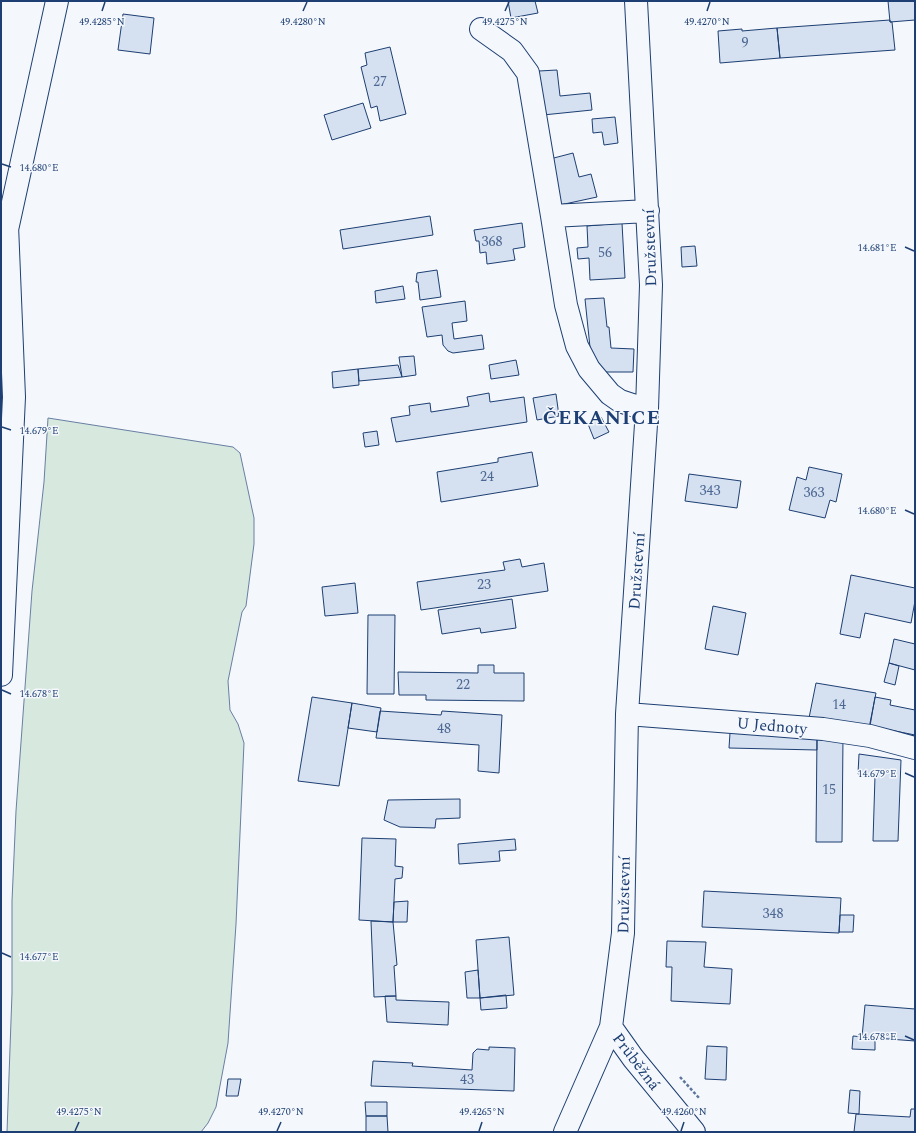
<svg xmlns="http://www.w3.org/2000/svg" width="916" height="1133" viewBox="0 0 916 1133" font-family="Spectral,serif">
<rect width="100%" height="100%" fill="#f4f7fb"/>
<path fill="#d7e8df" stroke="#687fa3" d="M 48,418 L 233,447 L 240,453 L 254,518 L 254,544 L 246,606 L 242,612 L 228,681 L 230,710 L 238,724 L 244,743 L 236,924 L 228,1043 L 216,1107 L 208,1123 L 201,1132 L 7,1132 L 12,993 L 12,901 L 16,811 L 32,591 L 44,482 Z"/>
<path fill="#d5e0f0" stroke="#1d3f73" d="M 508,1 L 535,1 L 538,13 L 511,18 Z
M 888,1 L 915,1 L 915,20 L 890,22 Z
M 123,14 L 154,18 L 150,54 L 118,50 Z
M 890,20 L 890,22 L 892,22 L 895,50 L 780,58 L 777,28 Z
M 777,28 L 780,58 L 720,63 L 718,31 L 742,29 L 742,31 Z
M 390,47 L 406,114 L 380,121 L 377,106 L 371,108 L 361,67 L 367,65 L 365,53 Z
M 557,70 L 560,96 L 590,93 L 592,110 L 543,115 L 539,71 Z
M 363,103 L 371,128 L 332,140 L 324,115 Z
M 615,117 L 618,143 L 604,145 L 602,132 L 593,133 L 592,119 Z
M 573,153 L 579,177 L 591,174 L 597,197 L 560,205 L 550,159 Z
M 430,216 L 433,235 L 343,249 L 340,230 Z
M 522,223 L 525,247 L 513,249 L 515,260 L 487,264 L 486,252 L 480,253 L 479,241 L 476,241 L 474,230 Z
M 622,223 L 625,278 L 590,280 L 589,258 L 578,259 L 577,248 L 588,247 L 587,226 Z
M 695,246 L 697,266 L 682,267 L 681,247 Z
M 437,270 L 441,297 L 420,300 L 418,282 L 416,282 L 417,273 Z
M 403,286 L 405,299 L 376,303 L 375,291 Z
M 604,298 L 607,327 L 609,327 L 611,348 L 634,349 L 633,372 L 603,372 L 591,357 L 585,299 Z
M 465,301 L 467,321 L 452,323 L 454,339 L 482,335 L 484,349 L 453,353 L 448,351 L 443,345 L 442,335 L 427,337 L 422,307 Z
M 414,356 L 416,375 L 402,377 L 399,357 Z
M 516,360 L 519,375 L 491,379 L 489,365 Z
M 398,365 L 402,377 L 359,381 L 358,369 Z
M 358,369 L 359,385 L 333,388 L 332,372 Z
M 489,393 L 490,402 L 524,397 L 527,422 L 396,442 L 391,418 L 410,415 L 409,406 L 430,403 L 431,412 L 469,406 L 467,397 Z
M 556,394 L 559,416 L 537,420 L 533,398 Z
M 601,417 L 609,432 L 594,439 L 588,424 Z
M 377,431 L 379,445 L 365,447 L 363,433 Z
M 532,452 L 538,486 L 441,502 L 437,472 L 498,462 L 498,458 Z
M 809,467 L 842,474 L 836,502 L 830,500 L 825,518 L 789,510 L 797,477 L 806,480 Z
M 689,474 L 741,481 L 737,508 L 685,501 Z
M 520,559 L 522,567 L 544,563 L 548,591 L 421,610 L 417,582 L 505,570 L 503,562 Z
M 851,575 L 915,588 L 915,601 L 911,623 L 865,613 L 860,638 L 840,634 Z
M 355,583 L 358,613 L 325,616 L 322,587 Z
M 512,599 L 516,628 L 481,633 L 480,628 L 442,634 L 438,610 Z
M 713,606 L 746,613 L 738,655 L 705,649 Z
M 368,615 L 395,615 L 394,694 L 367,694 Z
M 894,639 L 915,644 L 915,670 L 889,663 Z
M 889,663 L 899,666 L 895,685 L 884,682 Z
M 478,665 L 494,665 L 494,673 L 524,673 L 524,701 L 426,700 L 426,695 L 399,695 L 398,672 L 478,673 Z
M 816,683 L 876,693 L 869,728 L 809,718 Z
M 312,697 L 352,703 L 339,786 L 298,781 Z
M 875,697 L 891,700 L 890,705 L 915,710 L 915,735 L 870,726 Z
M 352,703 L 381,708 L 377,732 L 348,728 Z
M 380,711 L 441,715 L 442,711 L 502,715 L 499,773 L 478,771 L 479,745 L 376,738 Z
M 730,733 L 817,736 L 817,750 L 729,748 Z
M 817,736 L 843,737 L 842,842 L 816,842 Z
M 859,754 L 901,760 L 898,841 L 873,841 L 875,776 L 858,774 Z
M 460,799 L 460,818 L 436,819 L 435,828 L 400,827 L 384,820 L 388,800 Z
M 362,838 L 396,839 L 395,866 L 403,867 L 402,878 L 395,879 L 393,922 L 359,920 Z
M 515,839 L 516,850 L 499,851 L 500,861 L 459,864 L 458,844 Z
M 704,891 L 841,898 L 839,933 L 702,927 Z
M 408,901 L 407,922 L 393,922 L 394,902 Z
M 840,915 L 854,915 L 853,932 L 839,932 Z
M 371,921 L 393,922 L 397,965 L 394,966 L 396,996 L 374,997 Z
M 509,937 L 514,995 L 480,998 L 476,940 Z
M 667,941 L 706,942 L 704,967 L 732,969 L 730,1004 L 671,1001 L 672,967 L 666,967 Z
M 478,970 L 480,998 L 467,998 L 465,972 Z
M 506,995 L 507,1008 L 481,1010 L 480,998 Z
M 385,996 L 396,996 L 396,1000 L 449,1002 L 448,1025 L 387,1022 Z
M 865,1005 L 915,1009 L 915,1041 L 862,1037 Z
M 853,1036 L 875,1038 L 875,1050 L 852,1049 Z
M 707,1046 L 727,1047 L 726,1080 L 705,1079 Z
M 489,1047 L 515,1048 L 514,1091 L 371,1086 L 373,1061 L 413,1063 L 412,1066 L 472,1070 L 473,1053 L 477,1049 L 489,1050 Z
M 228,1079 L 241,1079 L 238,1096 L 226,1096 Z
M 850,1090 L 860,1091 L 859,1114 L 848,1113 Z
M 365,1102 L 387,1102 L 387,1116 L 366,1116 Z
M 911,1109 L 915,1109 L 915,1132 L 854,1132 L 856,1114 L 910,1117 Z
M 366,1116 L 387,1116 L 388,1132 L 366,1132 Z"/>
<g fill="none" stroke-linecap="round" stroke-linejoin="round">
<defs>
<path id="minor" d="M 481,29 L 512,51 L 528,73 L 552,216 L 566,305 L 577,346 L 589,369 L 610,394 L 620,401 L 632,405 L 647,409
M 552,216 L 648,211
M 627,714 L 823,729 L 870,736 L 915,748
M 611,1027 L 633,1058 L 694,1132
M 565,1132 L 611,1027 L 623,933 L 627,714 L 647,409 L 651,285 L 636,1"/>
<path id="major" d="M 5,239 L 57,1
M 1,675 L 14,397 L 7,225"/>
</defs>
<use href="#minor" stroke="#1d3f73" stroke-width="24"/>
<use href="#major" stroke="#1d3f73" stroke-width="24"/>
<path stroke="#5e769c" stroke-width="2.5" stroke-dasharray="3 2" stroke-linecap="butt" d="M 680,1077 L 700,1099"/>
<use href="#minor" stroke="#f4f7fb" stroke-width="22"/>
<use href="#major" stroke="#f4f7fb" stroke-width="22"/>
</g>
<path fill="none" stroke="#1d3f73" stroke-width="1.5" d="M 102,11 L 105,2M 303,11 L 307,2M 505,11 L 509,2M 707,11 L 710,2M 2,164 L 11,167M 905,247 L 914,251M 2,427 L 11,430M 905,510 L 914,514M 2,690 L 11,694M 905,773 L 914,777M 2,953 L 11,957M 905,1036 L 914,1040M 75,1131 L 79,1122M 277,1131 L 281,1122M 479,1131 L 482,1122M 681,1131 L 684,1122"/>
<g text-anchor="middle" stroke-width="3" stroke-linejoin="round" paint-order="stroke">
<g font-size="14" fill="#4b6792">
<text x="745" y="47">9</text>
<text x="380" y="86">27</text>
<text x="492" y="246">368</text>
<text x="605" y="257">56</text>
<text x="487" y="481">24</text>
<text x="710" y="495">343</text>
<text x="814" y="497">363</text>
<text x="484" y="589">23</text>
<text x="463" y="689">22</text>
<text x="839" y="709">14</text>
<text x="444" y="733">48</text>
<text x="829" y="794">15</text>
<text x="773" y="918">348</text>
<text x="467" y="1084">43</text>
</g>
<g font-size="16" fill="#1d3f73" stroke="#f4f7fb">
<text transform="translate(649 248) rotate(-92)" y="6">Družstevní</text>
<text transform="translate(636 571) rotate(-86)" y="6">Družstevní</text>
<text transform="translate(772 725) rotate(5)" y="6">U Jednoty</text>
<text transform="translate(623 895) rotate(-89)" y="6">Družstevní</text>
<text transform="translate(637 1061) rotate(53)" y="6">Průběžná</text>
</g>
<g font-size="20" font-weight="bold" letter-spacing="1" fill="#1d3f73" stroke="#f4f7fb">
<text x="602" y="424">ČEKANICE</text>
</g>
</g>
<g font-size="10" text-anchor="middle" fill="#1d3f73" stroke="#f4f7fb" stroke-width="3" stroke-linejoin="round" paint-order="stroke">
<text x="102" y="25">49.4285°N</text>
<text x="303" y="25">49.4280°N</text>
<text x="505" y="25">49.4275°N</text>
<text x="707" y="25">49.4270°N</text>
<text x="39" y="171">14.680°E</text>
<text x="877" y="251">14.681°E</text>
<text x="39" y="434">14.679°E</text>
<text x="877" y="514">14.680°E</text>
<text x="39" y="697">14.678°E</text>
<text x="877" y="777">14.679°E</text>
<text x="39" y="960">14.677°E</text>
<text x="877" y="1040">14.678°E</text>
<text x="79" y="1115">49.4275°N</text>
<text x="281" y="1115">49.4270°N</text>
<text x="482" y="1115">49.4265°N</text>
<text x="684" y="1115">49.4260°N</text>
</g>
<rect width="916" height="1133" fill="none" stroke="#1d3f73" stroke-width="4"/>
</svg>
